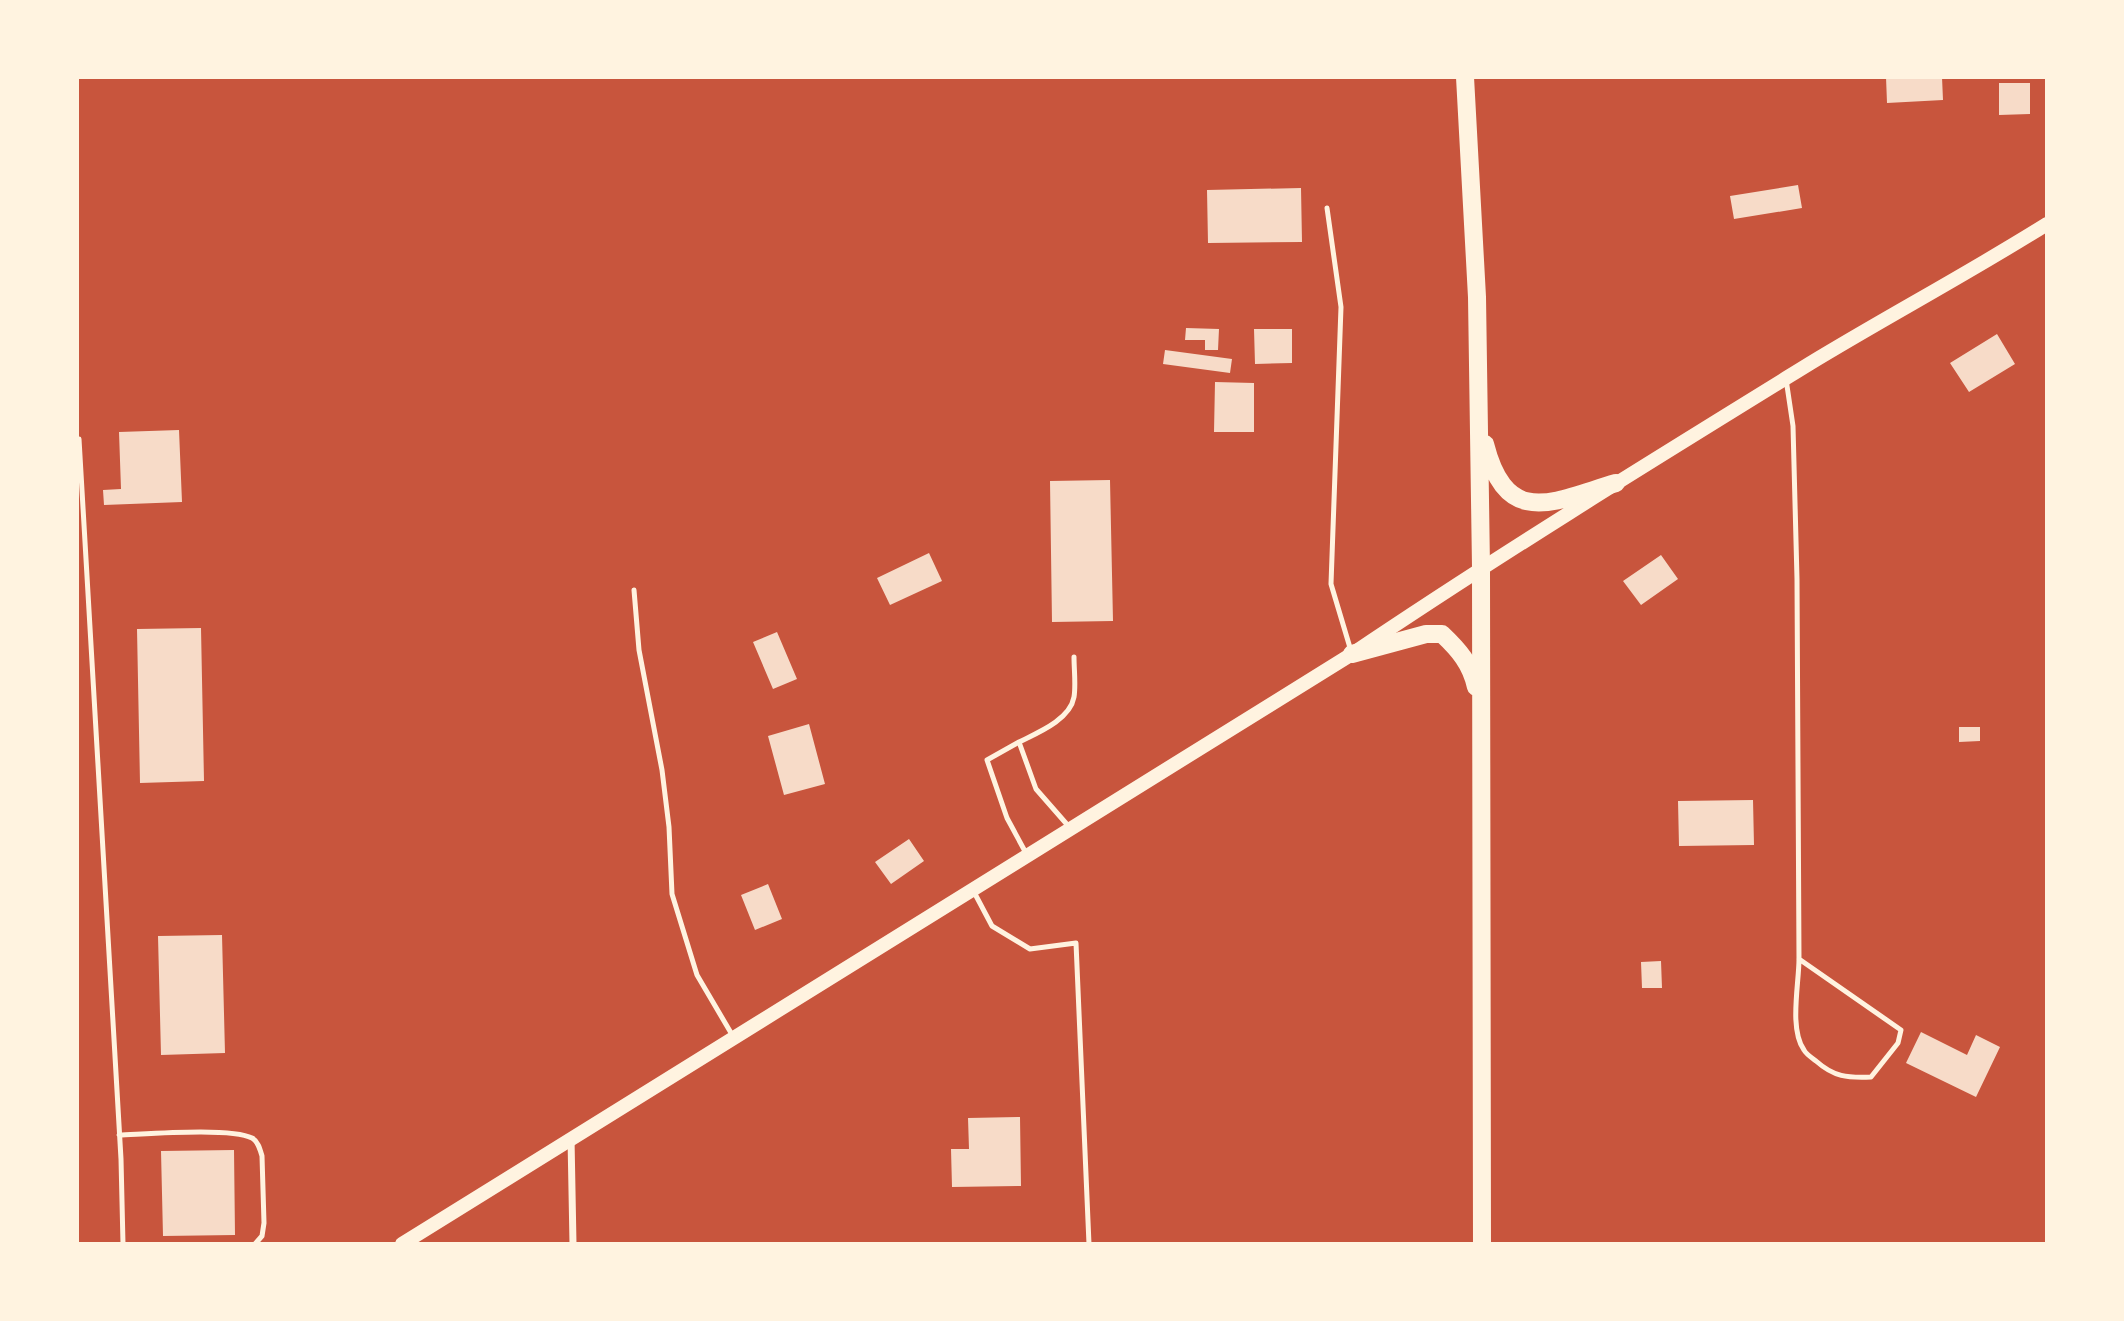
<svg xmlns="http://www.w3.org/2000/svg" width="2124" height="1321" viewBox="0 0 2124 1321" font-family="Helvetica,sans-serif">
<rect width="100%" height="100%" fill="#c8553d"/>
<path fill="#f7dbc8" d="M 1886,77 L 1942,77 L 1943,100 L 1887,103 Z
M 1999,83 L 2030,83 L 2030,114 L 1999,115 Z
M 1798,185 L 1802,208 L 1734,219 L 1730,196 Z
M 1301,188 L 1302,242 L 1208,243 L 1207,190 Z
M 1186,328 L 1219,329 L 1218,350 L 1205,350 L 1205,340 L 1185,340 Z
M 1254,329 L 1292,329 L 1292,363 L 1255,364 Z
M 1997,334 L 2015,364 L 1969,392 L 1950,363 Z
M 1165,350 L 1232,359 L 1230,373 L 1163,364 Z
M 1215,382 L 1254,383 L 1254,432 L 1214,432 Z
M 179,430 L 182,502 L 104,505 L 103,490 L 121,489 L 119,432 Z
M 1110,480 L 1113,621 L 1052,622 L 1050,481 Z
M 929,553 L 942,581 L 890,605 L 877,578 Z
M 1661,555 L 1678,579 L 1641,605 L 1623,581 Z
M 201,628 L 204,781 L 140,783 L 137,629 Z
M 777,632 L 797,679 L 773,689 L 753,642 Z
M 809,724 L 825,784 L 784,795 L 768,736 Z
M 1959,727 L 1980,727 L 1980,741 L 1959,742 Z
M 1753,800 L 1754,845 L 1679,846 L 1678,801 Z
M 909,839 L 924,861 L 891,884 L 875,862 Z
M 768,884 L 782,919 L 755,930 L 741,895 Z
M 222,935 L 225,1053 L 161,1055 L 158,936 Z
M 1661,961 L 1662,988 L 1642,988 L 1641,962 Z
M 1921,1032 L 1967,1055 L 1976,1035 L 2000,1047 L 1976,1097 L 1906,1063 Z
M 1020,1117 L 1021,1186 L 952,1187 L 951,1149 L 969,1149 L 968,1118 Z
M 234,1150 L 235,1235 L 163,1236 L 161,1151 Z"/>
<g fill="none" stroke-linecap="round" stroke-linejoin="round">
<path stroke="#fff3e0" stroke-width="5" d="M 1327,208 L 1341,307 L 1331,584 L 1351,651
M 1786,379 L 1793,426 L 1797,579 L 1799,959 C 1799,984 1789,1029 1804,1050 C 1806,1054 1812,1058 1816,1061 C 1834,1077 1847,1078 1871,1077 L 1898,1043 L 1901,1030 L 1799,959
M 79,439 L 121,1159 L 123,1244
M 634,590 L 639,650 L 662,770 L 669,827 L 672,894 L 697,975 L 734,1038
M 1019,742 L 987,760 L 1007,818 L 1027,855
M 1071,829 L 1036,789 L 1019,742 C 1037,733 1070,720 1074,697 C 1076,685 1074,670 1074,657
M 974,892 L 992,926 L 1030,949 L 1076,943 L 1089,1244
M 119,1135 C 146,1134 231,1127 252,1138 C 258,1141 260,1149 262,1156 L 264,1223 L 262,1236 L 255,1244"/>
<path stroke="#fff3e0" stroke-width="7" d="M 571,1138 L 573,1244"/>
<path stroke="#fff3e0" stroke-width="14" d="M 402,1244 L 1352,654 C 1502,553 1655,459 1809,364 C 1888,316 1969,273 2047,224"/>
<path stroke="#fff3e0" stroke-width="18" d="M 1465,77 L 1477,297 L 1481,567 L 1482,1244
M 1485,444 C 1507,530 1554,501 1616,483
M 1352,654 L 1426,634 L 1442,634 C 1459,650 1471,664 1476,687"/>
</g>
<rect width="2124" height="1321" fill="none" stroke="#fff3e0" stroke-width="158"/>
</svg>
